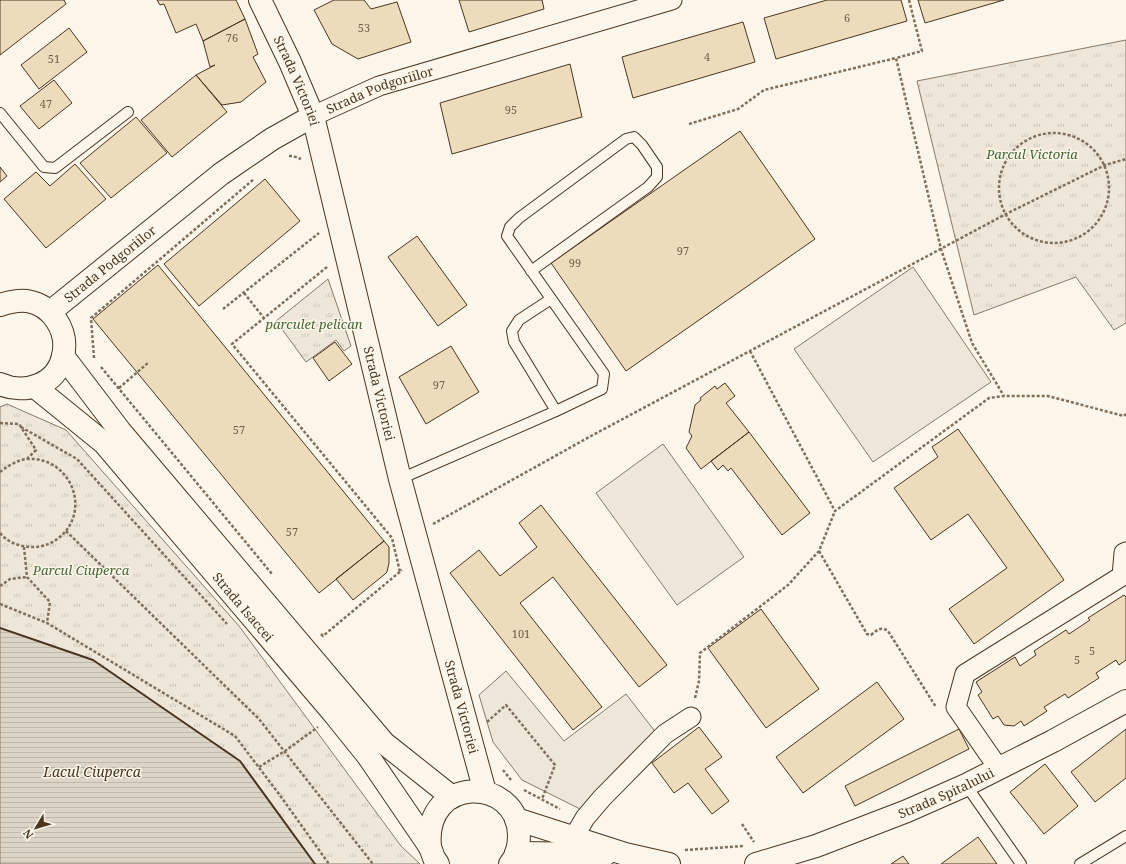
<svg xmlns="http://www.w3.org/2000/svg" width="1126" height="864" viewBox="0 0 1126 864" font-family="'Noto Serif',serif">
<defs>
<pattern id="park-tufts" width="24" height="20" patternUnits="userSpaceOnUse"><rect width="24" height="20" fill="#ede6d9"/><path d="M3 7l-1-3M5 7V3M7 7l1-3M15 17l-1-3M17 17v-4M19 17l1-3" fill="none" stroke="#cdc6ba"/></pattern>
<pattern id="water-rules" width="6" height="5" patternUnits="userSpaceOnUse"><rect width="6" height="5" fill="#dcd4c6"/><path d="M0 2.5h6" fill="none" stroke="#beb7aa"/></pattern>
</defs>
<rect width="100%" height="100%" fill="#fbf6e9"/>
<path fill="url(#park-tufts)" stroke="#887966" d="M 1126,40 L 1126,323 L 1114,330 L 1076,277 L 974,315 L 917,81 Z
M 328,279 L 351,346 L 344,351 L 336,340 L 306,362 L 276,321 Z
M 7,404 L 66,430 L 239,626 L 401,846 L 420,864 L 315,864 L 240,761 L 93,660 L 0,628 L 0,407 Z"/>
<path fill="#ede6d9" stroke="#887966" d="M 913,267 L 991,382 L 873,462 L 794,349 Z
M 663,444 L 744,557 L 677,605 L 596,493 Z"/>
<path fill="#ede7d9" stroke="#887966" d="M 506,671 L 564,741 L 626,694 L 657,734 L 580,809 L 522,780 L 493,742 L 479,695 Z"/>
<path fill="url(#water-rules)" stroke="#887966" d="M 0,628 L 93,660 L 240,761 L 315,864 L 0,864 Z"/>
<path fill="#ecdcbc" stroke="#4a3520" d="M 0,0 L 64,0 L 66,4 L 0,55 Z
M 157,0 L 236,0 L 245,19 L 203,41 L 196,24 L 176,33 L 164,4 L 160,5 Z
M 334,0 L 364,0 L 371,9 L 397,2 L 411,42 L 358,59 L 332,44 L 314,10 Z
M 459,0 L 542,0 L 544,9 L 469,32 Z
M 827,0 L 901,0 L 907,21 L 776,59 L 764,18 Z
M 918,0 L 1004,0 L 925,23 Z
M 245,19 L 258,54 L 253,57 L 266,82 L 241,102 L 222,105 L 196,75 L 215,65 L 210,67 L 203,41 Z
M 743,22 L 755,62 L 633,98 L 622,57 Z
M 69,28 L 87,52 L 39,89 L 21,65 Z
M 570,64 L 582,117 L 452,154 L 440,103 Z
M 196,75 L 227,112 L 172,157 L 141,120 Z
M 54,80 L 72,103 L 39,129 L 20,106 Z
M 136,117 L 167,153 L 111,198 L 80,163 Z
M 740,131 L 815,239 L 626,371 L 551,263 Z
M 75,164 L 106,199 L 46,248 L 4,199 L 36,172 L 50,186 Z
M 0,167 L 7,176 L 0,182 Z
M 265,179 L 300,221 L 199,306 L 164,264 Z
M 417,236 L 467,305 L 438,326 L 388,257 Z
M 158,265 L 384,541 L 319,593 L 93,319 Z
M 335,342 L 352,364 L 329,381 L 313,358 Z
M 451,346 L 479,392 L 426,424 L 399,377 Z
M 725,383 L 735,396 L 726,403 L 749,432 L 701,469 L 686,448 L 692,436 L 689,432 L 695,405 L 701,400 L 700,398 L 715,386 L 717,389 Z
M 958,429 L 1064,580 L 974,644 L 949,609 L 1007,568 L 968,514 L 931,540 L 894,488 L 938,457 L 932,447 Z
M 749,432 L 810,513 L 782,535 L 731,468 L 728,471 L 723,465 L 718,470 L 711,461 Z
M 541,505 L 667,665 L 639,687 L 553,577 L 520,603 L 602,707 L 573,730 L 450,573 L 479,550 L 500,576 L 537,547 L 519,523 Z
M 384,541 L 389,547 L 389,563 L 387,572 L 385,574 L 353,600 L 336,579 Z
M 1124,595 L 1126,597 L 1126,660 L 1119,665 L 1116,660 L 1096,673 L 1099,678 L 1068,698 L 1065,694 L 1044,707 L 1047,711 L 1024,726 L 1021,721 L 1014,726 L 1004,725 L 998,716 L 993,719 L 978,695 L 982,692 L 976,682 L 1015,657 L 1020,666 L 1036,655 L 1034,651 L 1066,630 L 1069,634 L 1090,620 L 1088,618 Z
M 761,609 L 819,689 L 766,728 L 708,648 Z
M 877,682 L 904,719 L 803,793 L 776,757 Z
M 699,727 L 722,757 L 705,769 L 729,801 L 712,814 L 688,783 L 674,793 L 652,763 Z
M 959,729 L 969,749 L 855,806 L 845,786 Z
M 1126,729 L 1126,778 L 1095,802 L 1071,772 Z
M 1045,764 L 1078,806 L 1044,834 L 1010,792 Z
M 978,837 L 997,864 L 941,864 Z
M 903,856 L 909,864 L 891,864 Z"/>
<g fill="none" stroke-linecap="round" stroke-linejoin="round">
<defs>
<path id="service" d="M 0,113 L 44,167 L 55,168 L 128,112
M 551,299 L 519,320 L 512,331 L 514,342 L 556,411
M 400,479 L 556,411 L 602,389 L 604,374 L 514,246 L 507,236 L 510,227 L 519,218 L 626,139 L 634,137 L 642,145 L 657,167 L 657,177 L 648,187 L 531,271
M 966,785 L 1021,864
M 1080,864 L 1126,836"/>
<g id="minor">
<path id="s1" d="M 313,116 L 379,86 L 672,0"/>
<path d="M 999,769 L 956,707 L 965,674 L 1122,576 L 1124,553 L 1126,552"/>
<path d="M 574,837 L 585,818 L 602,798 L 665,734 L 691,717"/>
</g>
<g id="tertiary">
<path id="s2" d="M 260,0 L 290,62 L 313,116 L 400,479 L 485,792"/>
<path id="s3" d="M 50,312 L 221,174 L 272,139 L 313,116"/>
</g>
<g id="secondary">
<path d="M 516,819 L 625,854 L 669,864"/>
<path d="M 516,853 L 606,854"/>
<path id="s4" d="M 756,864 L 816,846 L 907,811 L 966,785 L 1053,741 L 1126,701"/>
</g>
<g id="primary">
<path d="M 0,305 C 9,302 17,300 27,301 C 52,305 69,331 63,356 C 57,385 25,395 0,384"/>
<path d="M 63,356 L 120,431 L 384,743 L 452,797"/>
<path id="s5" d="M 35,387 L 104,443 L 335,715 L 368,756 L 430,847 L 434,858 L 438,864"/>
<path d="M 430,847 C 423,774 518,776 519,835 C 519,845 517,856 510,864"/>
</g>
</defs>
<use href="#service" stroke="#4a3520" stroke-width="12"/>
<use href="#minor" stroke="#4a3520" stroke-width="21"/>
<use href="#tertiary" stroke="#4a3520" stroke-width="24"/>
<use href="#secondary" stroke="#4a3520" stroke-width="24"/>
<use href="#primary" stroke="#4a3520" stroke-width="24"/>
<path stroke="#7f6f5c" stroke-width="2.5" stroke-dasharray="3 2" stroke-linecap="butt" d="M 909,0 L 922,51 L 896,58 L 941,249 L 972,343 L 1004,396
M 689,124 L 738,109 L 764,90 L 896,58
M999 188a55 55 0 1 1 110 0a55 55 0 1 1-110 0Z
M 289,156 L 293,156 L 301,159
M 327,267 L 232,344 L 392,538 L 400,572
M 244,293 L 264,318
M 223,309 L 319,233
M 750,351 L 835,511 L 989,398 L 1004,396 L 1048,396 L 1124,416 L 1126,414
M 94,358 L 91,318 L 254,179
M 101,367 L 272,574
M 119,388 L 149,362
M 0,423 L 19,424 L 21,427 L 36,450 L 27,459
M 21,427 L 77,459 L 227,624
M 0,472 C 8,466 17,460 27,459 C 69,456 92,508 61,536 C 53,543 44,547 33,547 C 21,547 8,543 0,533
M 433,524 L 591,436 L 1006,214 L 1105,165 L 1126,159
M 66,531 L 259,719 L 373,864
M 24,547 L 27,577 L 50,602 L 47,623
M 819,551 L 867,634 L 871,635 C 877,630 881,626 888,631 L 936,707
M 0,586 L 10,579 L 27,577
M 0,604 L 47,623 L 235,736 L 279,794 L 329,864
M 321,634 L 323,636 L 402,570
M 695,698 L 699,681 L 700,653 L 788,585 L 819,551 L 835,511
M 487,722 L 506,705 L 555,765 L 542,799
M 259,767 L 285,751 L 318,727
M 503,770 L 511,780
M 524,790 L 560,809
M 742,824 L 754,842
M 685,850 L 744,846"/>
<use href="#service" stroke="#fbf6e9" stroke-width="10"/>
<use href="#minor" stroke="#fbf6e9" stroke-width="19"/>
<use href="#tertiary" stroke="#fbf6e9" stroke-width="22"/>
<use href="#secondary" stroke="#fbf6e9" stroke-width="22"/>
<use href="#primary" stroke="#fbf6e9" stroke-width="22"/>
<path stroke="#4a3520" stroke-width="2" d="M 0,628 L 93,660 L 240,761 L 315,864"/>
</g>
<g text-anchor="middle" stroke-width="3" stroke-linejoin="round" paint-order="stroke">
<g font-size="11" fill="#725f47">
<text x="847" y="22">6</text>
<text x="364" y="32">53</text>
<text x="232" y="42">76</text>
<text x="707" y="61">4</text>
<text x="54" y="63">51</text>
<text x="46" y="108">47</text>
<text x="511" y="114">95</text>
<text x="683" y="255">97</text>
<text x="575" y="267">99</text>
<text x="439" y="389">97</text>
<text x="239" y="434">57</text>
<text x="292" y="536">57</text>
<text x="521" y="638">101</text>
<text x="1092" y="655">5</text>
<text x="1077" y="664">5</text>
</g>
<g font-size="13" fill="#4a3520" stroke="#fbf6e9">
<text dy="5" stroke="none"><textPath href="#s2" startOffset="89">Strada Victoriei</textPath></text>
<text dy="5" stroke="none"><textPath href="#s1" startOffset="72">Strada Podgoriilor</textPath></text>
<text dy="5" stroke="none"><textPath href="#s3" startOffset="77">Strada Podgoriilor</textPath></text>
<text dy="5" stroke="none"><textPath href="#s2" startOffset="413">Strada Victoriei</textPath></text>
<text dy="5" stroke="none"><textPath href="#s5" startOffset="304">Strada Isaccei</textPath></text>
<text dy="5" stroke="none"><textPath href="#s2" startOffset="737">Strada Victoriei</textPath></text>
<text dy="5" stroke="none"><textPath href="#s4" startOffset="203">Strada Spitalului</textPath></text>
</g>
<g font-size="13" font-style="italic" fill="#436837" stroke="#fbf6e9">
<text x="1032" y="159">Parcul Victoria</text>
<text x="314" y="329">parculet pelican</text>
<text x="81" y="575">Parcul Ciuperca</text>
</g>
<g font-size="14" font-style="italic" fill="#4a3520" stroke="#fbf6e9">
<text x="92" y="777">Lacul Ciuperca</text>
</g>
</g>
<g transform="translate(36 828) rotate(232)" stroke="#fbf6e9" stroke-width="3" paint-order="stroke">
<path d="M0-3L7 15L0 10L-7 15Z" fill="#4a3520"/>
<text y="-6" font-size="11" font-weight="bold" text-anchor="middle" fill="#4a3520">N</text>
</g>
</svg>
